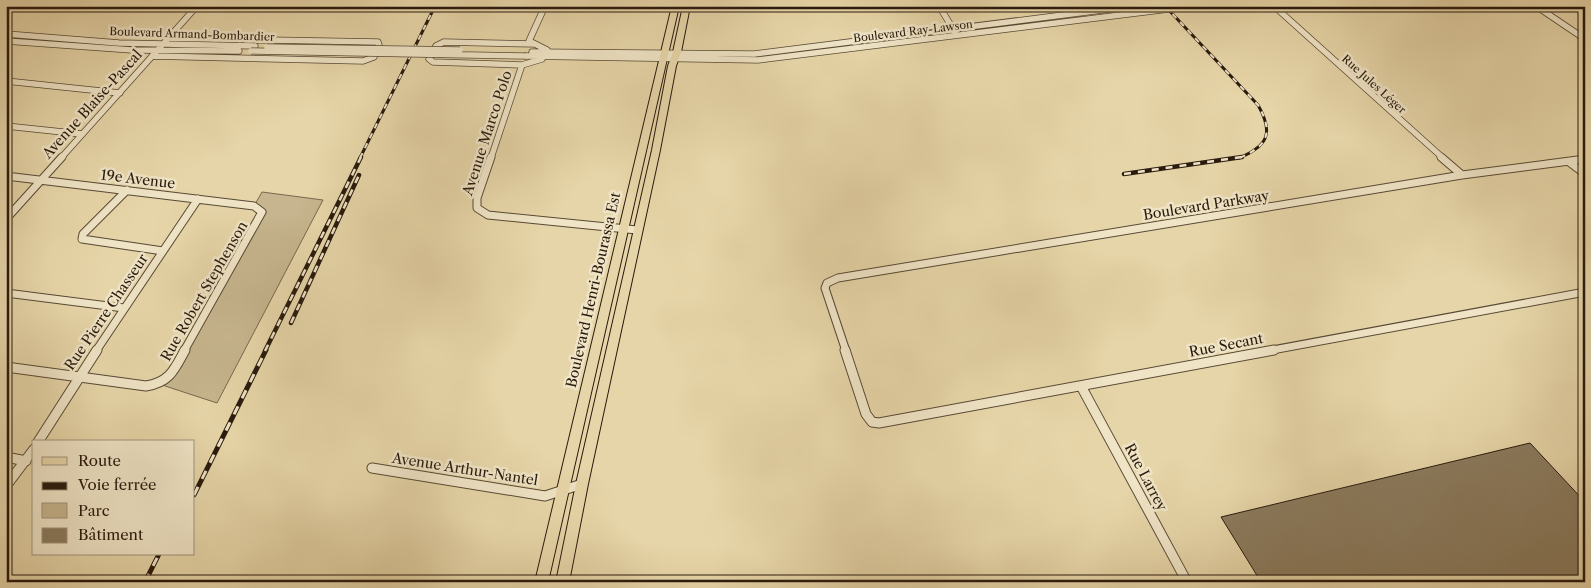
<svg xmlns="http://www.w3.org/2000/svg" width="1591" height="588" viewBox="0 0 1591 588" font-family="'Libre Caslon Text',serif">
<rect width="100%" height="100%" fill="#e6d5a8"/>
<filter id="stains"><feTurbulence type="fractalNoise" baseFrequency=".004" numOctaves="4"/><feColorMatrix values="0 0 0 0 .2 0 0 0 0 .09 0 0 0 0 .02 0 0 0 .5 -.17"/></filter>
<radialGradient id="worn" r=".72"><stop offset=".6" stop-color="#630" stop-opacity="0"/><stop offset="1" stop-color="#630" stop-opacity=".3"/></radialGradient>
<path fill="#c6b58e" stroke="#78684e" d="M 262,192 L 323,200 L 217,403 L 159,384 L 165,380 L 262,214 L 254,206 Z"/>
<path fill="#8b7b5e" stroke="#291a0d" d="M 1530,443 L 1585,502 L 1585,581 L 1261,582 L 1221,517 Z"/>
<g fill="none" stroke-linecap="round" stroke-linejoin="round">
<defs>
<path id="minor-far2" d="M 939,6 L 955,32
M 1274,6 L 1443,158
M 1536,6 L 1585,39
M 6,34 L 119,43 L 255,46
M 6,41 L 132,50 L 239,51
M 535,44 L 529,41 L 545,6
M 532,52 L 754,54 L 1134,6
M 152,56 L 363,61 L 374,57 L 379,45 L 378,42 L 168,38
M 526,56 L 758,60 L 1193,6
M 542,59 L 522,65 L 433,62 L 429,59 L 436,46 L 444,42 L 535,44 L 547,50
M 6,81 L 120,93
M 6,126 L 82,134
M 61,158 L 197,6
M 491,158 L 522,65"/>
<path id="minor-far1" d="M 491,157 L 477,198 L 477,208 L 488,215 L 637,230
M 1441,157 L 1462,175
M 1569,162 L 1585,174
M 6,176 L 254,206 L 262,212 L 184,351
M 127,190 L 83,234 L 82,239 L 163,251
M 6,219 L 62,157
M 6,293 L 124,308
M 96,351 L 198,199
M 846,351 L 825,288 L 827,283 L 838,278 L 1462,175 L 1585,159
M 1267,351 L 1585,292"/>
<path id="minor" d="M 845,350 L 866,414 L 872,422 L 879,423 L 1274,350
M 6,367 L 146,386 C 170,382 174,370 185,350
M 1081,386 L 1187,582
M 38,442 L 97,350
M 6,457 L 26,461
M 372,468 L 545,496 L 582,484
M 6,486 L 34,449"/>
<path id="major" d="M 672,6 L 679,6 L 548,582 L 535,582 Z
M 683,6 L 690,6 L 681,52 L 676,66 L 660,150 L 588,484 L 569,582 L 556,582 L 576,484 L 652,150 L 668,66 L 673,52 Z"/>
</defs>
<use href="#minor-far2" stroke="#584934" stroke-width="7"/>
<use href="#minor-far1" stroke="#584934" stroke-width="9"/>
<use href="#minor" stroke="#584934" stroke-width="11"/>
<use href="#major" stroke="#291a0d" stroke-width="2"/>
<use href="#minor-far2" stroke="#efe4c6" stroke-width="5.5"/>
<use href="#minor-far1" stroke="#efe4c6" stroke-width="7"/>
<use href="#minor" stroke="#efe4c6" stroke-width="9"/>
<use href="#major" fill="#e6d5a8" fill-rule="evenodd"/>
<defs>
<path id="rail-far2" d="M 1165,6 L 1258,105 C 1274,133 1268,146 1239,158
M 360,158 L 435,6"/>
<path id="rail-far1" d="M 1124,174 L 1242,157
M 291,323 L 359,175
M 265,351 L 361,157"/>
<path id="rail" d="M 194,495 L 266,350
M 145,582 L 159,554"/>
</defs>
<use href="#rail-far2" stroke="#291a0d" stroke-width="3"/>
<use href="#rail-far1" stroke="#291a0d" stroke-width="4.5"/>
<use href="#rail" stroke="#291a0d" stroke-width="5"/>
<use href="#rail-far2" stroke="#efe4c6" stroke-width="2" stroke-dasharray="5.5" stroke-linecap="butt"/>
<use href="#rail-far1" stroke="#efe4c6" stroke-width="2.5" stroke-dasharray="7" stroke-linecap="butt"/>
<use href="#rail" stroke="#efe4c6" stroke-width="3" stroke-dasharray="9" stroke-linecap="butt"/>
<defs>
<path id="minor-bridge" d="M 267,47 L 460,50
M 251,51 L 526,56"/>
</defs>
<use href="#minor-bridge" stroke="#584934" stroke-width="7" stroke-linecap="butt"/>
<use href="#minor-bridge" stroke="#efe4c6" stroke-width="5.5"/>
</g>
<g text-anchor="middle" stroke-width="5" stroke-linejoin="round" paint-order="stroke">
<g font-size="11" fill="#291a0d" stroke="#efe4c6">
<text transform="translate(913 31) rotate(-7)" y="4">Boulevard Ray-Lawson</text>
<text transform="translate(192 34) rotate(2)" y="4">Boulevard Armand-Bombardier</text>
<text transform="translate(1374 84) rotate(42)" y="4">Rue Jules Léger</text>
</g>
<g font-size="14" fill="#291a0d" stroke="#efe4c6">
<text transform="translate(92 104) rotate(-48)" y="5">Avenue Blaise-Pascal</text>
<text transform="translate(487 133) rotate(-72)" y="5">Avenue Marco Polo</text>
<text transform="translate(138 179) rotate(7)" y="5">19e Avenue</text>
<text transform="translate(1206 205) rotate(-9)" y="5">Boulevard Parkway</text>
<text transform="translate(593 290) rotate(-77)" y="5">Boulevard Henri-Bourassa Est</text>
<text transform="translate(204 291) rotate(-60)" y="5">Rue Robert Stephenson</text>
<text transform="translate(106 312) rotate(-56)" y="5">Rue Pierre Chasseur</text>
<text transform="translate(1226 345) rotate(-11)" y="5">Rue Secant</text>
<text transform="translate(465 469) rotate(9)" y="5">Avenue Arthur-Nantel</text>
<text transform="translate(1146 477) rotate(62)" y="5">Rue Larrey</text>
</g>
</g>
<rect width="1591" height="588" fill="none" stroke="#e6d5a8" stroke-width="25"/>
<rect x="8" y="8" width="1576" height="573" fill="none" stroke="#291a0d" stroke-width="2.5"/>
<rect x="12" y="12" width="1566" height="563" fill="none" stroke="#291a0d"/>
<rect x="32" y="440" width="162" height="115" fill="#efe4c6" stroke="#a0937c"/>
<rect x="42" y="457" width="25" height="8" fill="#e6d5a8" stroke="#a0937c"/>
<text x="78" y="466" font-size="15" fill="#291a0d">Route</text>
<rect x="42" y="482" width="25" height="8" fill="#291a0d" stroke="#a0937c"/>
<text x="78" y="490" font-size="15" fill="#291a0d">Voie ferrée</text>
<rect x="42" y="503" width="25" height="15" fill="#c6b58e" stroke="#a0937c"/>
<text x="78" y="516" font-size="15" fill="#291a0d">Parc</text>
<rect x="42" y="528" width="25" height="15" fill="#8b7b5e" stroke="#a0937c"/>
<text x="78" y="540" font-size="15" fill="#291a0d">Bâtiment</text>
<rect width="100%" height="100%" filter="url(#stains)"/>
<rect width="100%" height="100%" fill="url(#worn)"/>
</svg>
